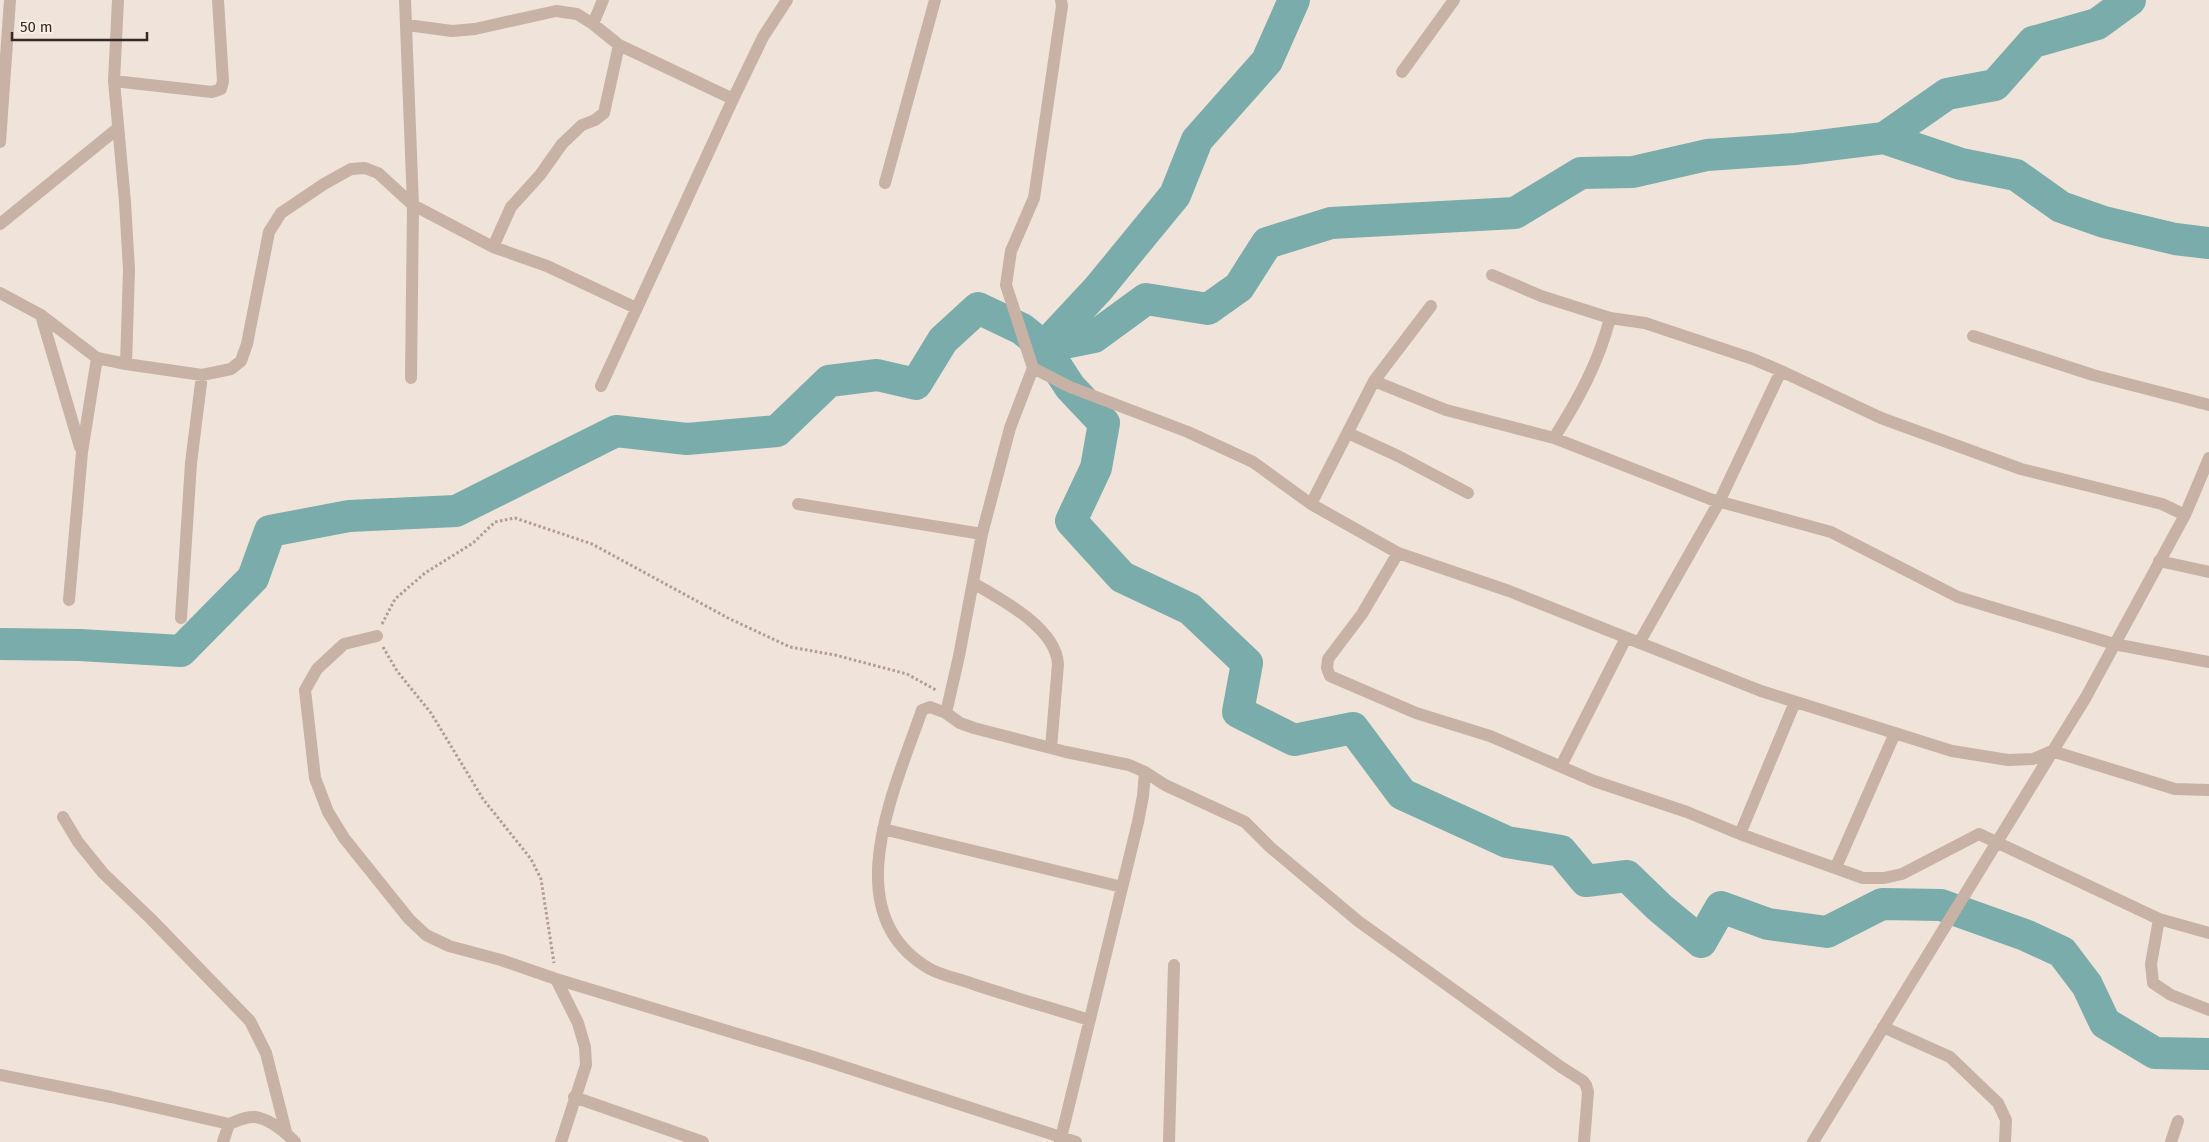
<svg xmlns="http://www.w3.org/2000/svg" width="2209" height="1142" viewBox="0 0 2209 1142" font-family="'Fira Sans',sans-serif">
<rect width="100%" height="100%" fill="#f0e3d9"/>
<g fill="none" stroke-linecap="round" stroke-linejoin="round">
<path stroke="#79acaa" stroke-width="32" d="M 1884,138 L 1961,164 L 2016,175 L 2061,207 L 2104,222 L 2175,239 L 2209,243
M 1044,347 L 1094,337 L 1146,299 L 1208,309 L 1239,287 L 1267,243 L 1331,223 L 1515,213 L 1581,173 L 1633,172 L 1707,155 L 1795,149 L 1884,138 L 1947,94 L 1995,85 L 2033,42 L 2097,24 L 2130,0
M 1044,347 L 1098,289 L 1175,195 L 1197,140 L 1267,61 L 1294,0
M 0,644 L 80,645 L 181,651 L 253,578 L 270,531 L 349,516 L 456,511 L 616,431 L 687,439 L 777,431 L 829,381 L 877,375 L 916,384 L 943,340 L 978,308 L 1022,329 L 1044,347 L 1070,387 L 1104,423 L 1096,468 L 1071,521 L 1122,577 L 1190,609 L 1247,663 L 1238,712 L 1294,740 L 1353,728 L 1402,794 L 1507,842 L 1561,851 L 1586,881 L 1627,876 L 1659,907 L 1701,942 L 1721,907 L 1768,924 L 1827,932 L 1882,904 L 1941,905 L 2025,935 L 2062,952 L 2087,985 L 2105,1023 L 2155,1053 L 2209,1054"/>
<path stroke="#b39c90" stroke-width="3" stroke-dasharray="2.5 2.5" stroke-linecap="butt" d="M 382,624 L 395,599 L 425,573 L 473,543 L 495,522 L 515,518 L 592,544 L 728,618 L 790,647 L 835,655 L 907,674 L 936,690
M 383,647 L 397,671 L 431,713 L 483,799 L 531,859 L 541,879 L 554,963"/>
<path stroke="#c7b2a5" stroke-width="12" d="M 118,0 L 114,81 L 125,202 L 129,270 L 126,364
M 405,0 L 413,205 L 411,378
M 593,24 L 603,0
M 407,25 L 452,31 L 475,29 L 556,11 L 577,14 L 593,24 L 619,45 L 733,99
M 1402,72 L 1454,0
M 114,81 L 212,92 L 221,89 L 223,81 L 218,0
M 0,142 L 10,0
M 885,183 L 935,0
M 0,224 L 117,129
M 493,247 L 511,207 L 540,175 L 562,144 L 582,125 L 595,120 L 604,113 L 619,45
M 1492,275 L 1541,296 L 1610,318
M 0,293 L 41,315 L 97,358 L 126,364 L 202,375 L 231,369 L 241,361 L 247,344 L 269,232 L 281,213 L 324,184 L 351,169 L 365,168 L 378,173 L 413,205 L 493,247 L 547,266 L 636,308
M 41,315 L 80,447
M 1973,336 L 2093,375 L 2209,405
M 1033,368 L 1070,387 L 1188,432 L 1253,462 L 1311,504 L 1398,553 L 1509,591 L 1761,691 L 1952,751 L 2008,760 L 2033,759 L 2052,751 L 2175,789 L 2209,790
M 1781,371 L 1881,418 L 2021,469 L 2162,504 L 2185,515
M 1374,381 L 1431,306
M 601,386 L 733,99 L 763,37 L 787,0
M 1348,433 L 1398,456 L 1468,493
M 1554,438 C 1578,400 1599,362 1610,318 L 1645,323 L 1753,359 L 1781,371 L 1719,502 L 1639,643
M 798,504 L 982,534
M 1311,504 L 1374,381 L 1446,410 L 1554,438 L 1710,499 L 1831,532 L 1958,597 L 2114,644 L 2209,662
M 1398,553 L 1362,614 L 1328,659 L 1327,668 L 1330,676 L 1416,713 L 1490,736 L 1594,781 L 1687,812 L 1740,834 L 1863,878 L 1884,878 L 1902,874 L 1979,834 L 2159,919 L 2209,933
M 2159,561 L 2209,572
M 973,583 C 1001,599 1056,628 1058,664 L 1051,748
M 69,600 L 82,452 L 97,358
M 181,618 L 191,463 L 202,375
M 377,636 L 344,644 L 317,669 L 305,690 L 315,778 L 328,812 L 344,838 L 409,919 L 426,935 L 449,946 L 501,960 L 556,979 L 817,1058 L 1076,1142
M 946,713 L 930,707 L 922,710 C 895,789 834,914 930,969 C 943,976 960,979 973,984 C 1012,997 1051,1008 1089,1020
M 1561,766 L 1626,638
M 1145,772 L 1165,785 L 1245,822 L 1270,847 L 1358,921 L 1561,1067 L 1583,1081 L 1586,1085 L 1588,1092 L 1584,1142
M 63,817 L 78,842 L 103,873 L 150,918 L 250,1021 L 266,1053 L 286,1132
M 883,829 L 1122,887
M 1740,834 L 1795,702
M 1836,867 L 1895,733
M 2159,919 L 2151,964 L 2153,983 L 2171,995 L 2209,1010
M 556,979 L 578,1023 L 585,1047 L 586,1065 L 561,1142
M 1883,1027 L 1950,1057 L 1998,1103 L 2006,1120 L 2005,1142
M 0,1075 L 111,1097 L 229,1124 C 237,1121 246,1116 255,1117 C 270,1119 285,1132 295,1142
M 574,1097 L 703,1142
M 223,1142 L 229,1124
M 1060,1142 L 1138,822 L 1143,796 L 1145,772 L 1129,765 L 1066,752 L 974,728 L 960,723 L 946,713 L 959,656 L 982,534 L 1010,428 L 1033,368 L 1006,285 L 1011,251 L 1034,198 L 1062,6 L 1061,0
M 1169,1142 L 1174,965
M 1813,1142 L 2086,697 L 2185,515 L 2209,458
M 2171,1142 L 2178,1121"/>
</g>
<path d="M12 32v8h135v-8" fill="none" stroke="#332926" stroke-width="2.5"/>
<text x="20" y="32" font-size="15" fill="#332926" stroke="#f8eee5" stroke-width="4" paint-order="stroke">50 m</text>
</svg>
